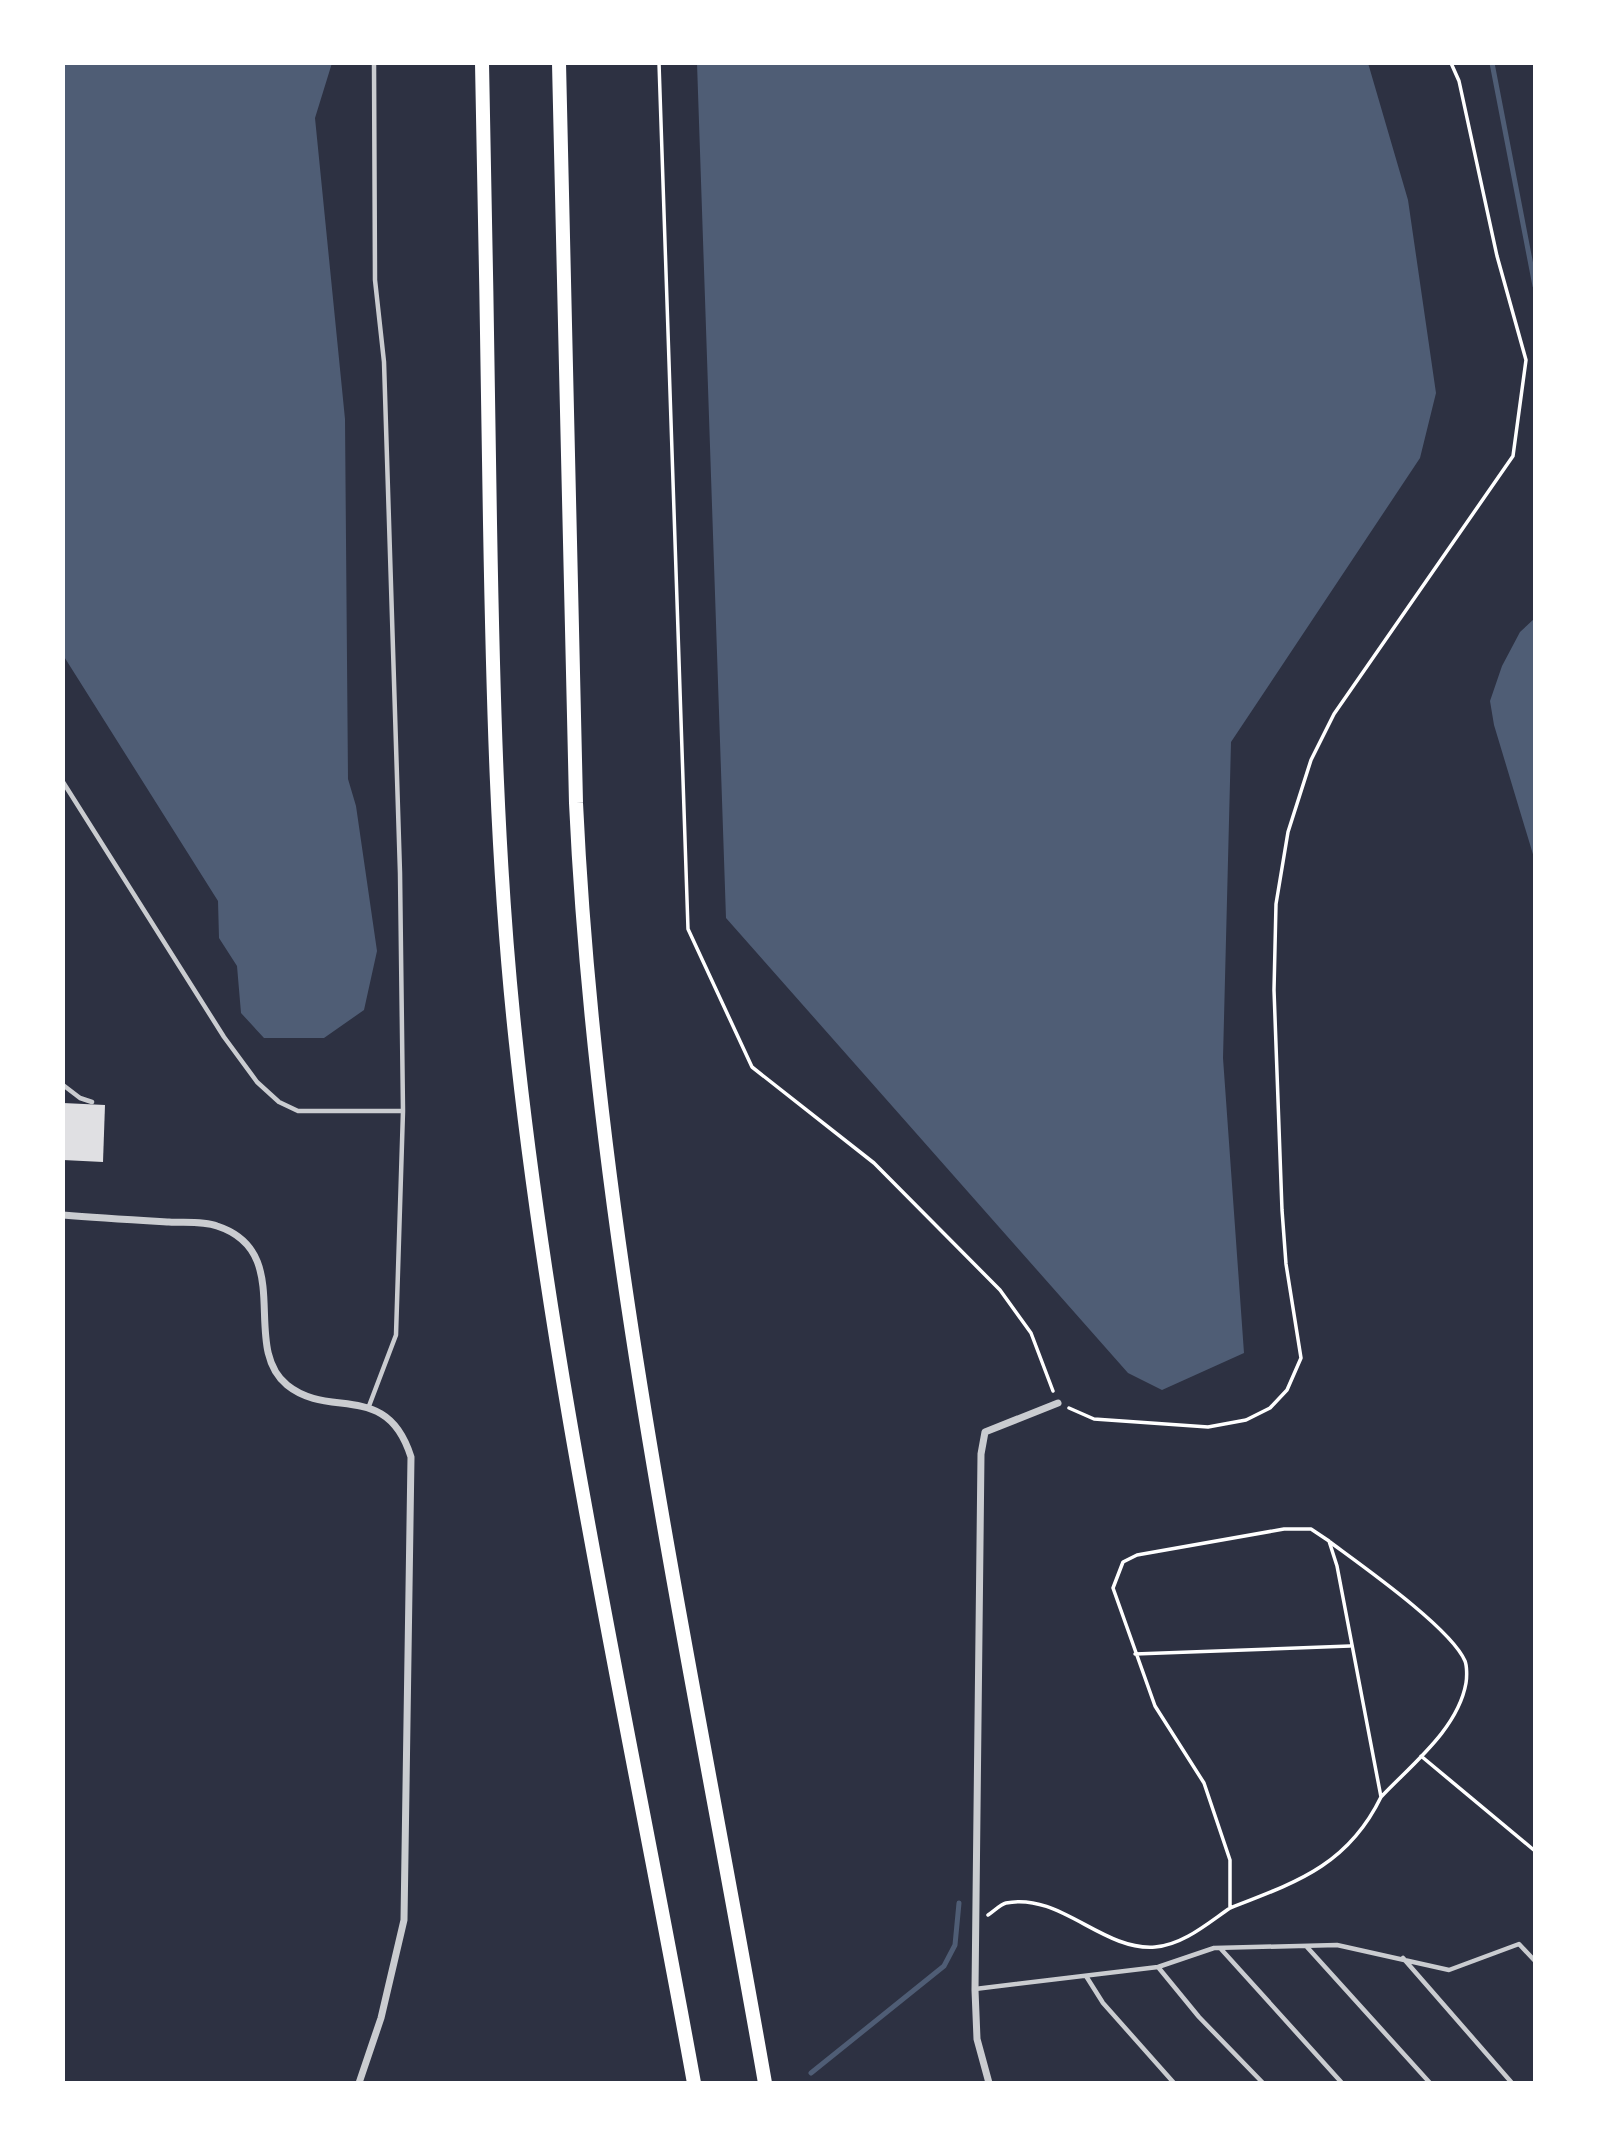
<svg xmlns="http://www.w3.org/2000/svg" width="1598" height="2146" viewBox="0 0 1598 2146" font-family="Helvetica,sans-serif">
<rect width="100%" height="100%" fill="#2d3142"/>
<path fill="#4f5d75" d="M 63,63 L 332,63 L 315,118 L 345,419 L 348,779 L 356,806 L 377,951 L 364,1010 L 324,1038 L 264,1038 L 241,1013 L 237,966 L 219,938 L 218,901 L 63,655 Z
M 697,63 L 1368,63 L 1408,200 L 1436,393 L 1420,458 L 1231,742 L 1223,1058 L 1244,1353 L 1162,1390 L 1128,1373 L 726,918 Z
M 1535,618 L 1535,861 L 1494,725 L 1490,701 L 1502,666 L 1520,632 Z"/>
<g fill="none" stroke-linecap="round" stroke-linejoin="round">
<path stroke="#4f5d75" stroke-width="5" d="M 1492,63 L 1535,286
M 811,2073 L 944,1966 L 955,1945 L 959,1903"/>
</g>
<path fill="#e0e0e3" d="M 63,1103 L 105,1105 L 103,1162 L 63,1160 Z"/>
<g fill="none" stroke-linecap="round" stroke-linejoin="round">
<path stroke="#fff" stroke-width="3.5" d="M 659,63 L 688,929 L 752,1067 L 874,1163 L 1000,1290 L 1031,1333 L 1053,1391
M 1069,1408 L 1094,1419 L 1208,1427 L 1246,1420 L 1270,1408 L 1287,1390 L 1301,1358 L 1286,1264 L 1282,1210 L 1274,990 L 1276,904 L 1288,832 L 1311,760 L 1334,714 L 1513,456 L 1526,360 L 1497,256 L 1459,81 L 1451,63
M 1330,1542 C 1361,1565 1451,1628 1465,1661 C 1467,1666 1467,1677 1466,1683 C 1458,1729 1411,1765 1381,1797
M 1135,1654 L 1350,1646
M 1421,1756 L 1535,1851
M 988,1915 C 994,1911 1001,1904 1006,1903 C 1060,1892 1102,1951 1155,1947 C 1183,1945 1208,1923 1230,1908 L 1230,1860 L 1204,1783 L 1155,1706 L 1113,1588 L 1123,1562 L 1137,1555 L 1284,1529 L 1311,1529 L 1329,1541 L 1337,1566 L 1381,1797 C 1348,1865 1297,1882 1230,1908"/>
<path stroke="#caccd0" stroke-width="4.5" d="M 63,782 L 224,1037 L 257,1082 L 279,1102 L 298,1111 L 403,1111
M 63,1085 L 80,1098 L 92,1102
M 369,1406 L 396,1335 L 403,1111 L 400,873 L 384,362 L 375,280 L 374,63
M 1307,1947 L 1430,2083
M 1221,1949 L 1342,2083
M 1403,1958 L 1512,2083
M 1158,1967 L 1199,2017 L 1263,2083
M 1086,1976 L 1103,2003 L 1174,2083
M 975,1989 L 1158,1967 L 1214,1948 L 1337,1945 L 1449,1970 L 1519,1944 L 1535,1961"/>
<path stroke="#caccd0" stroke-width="7" d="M 63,1215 C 98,1218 134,1220 169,1222 C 184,1223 203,1221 217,1226 C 297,1252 239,1346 287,1385 C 330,1420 387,1380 411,1457 L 404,1920 L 381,2018 L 359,2083
M 989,2083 L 977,2039 L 975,1990 L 981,1454 L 985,1432 L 1058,1403"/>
<path stroke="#fff" stroke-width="14" d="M 482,63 C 485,216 488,370 490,523 C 493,694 497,865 515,1034 C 552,1387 631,1734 694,2083
M 559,63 L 576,803 C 596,1235 691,1658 765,2083"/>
</g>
<rect width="1598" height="2146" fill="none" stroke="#ffffff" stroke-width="130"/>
</svg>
